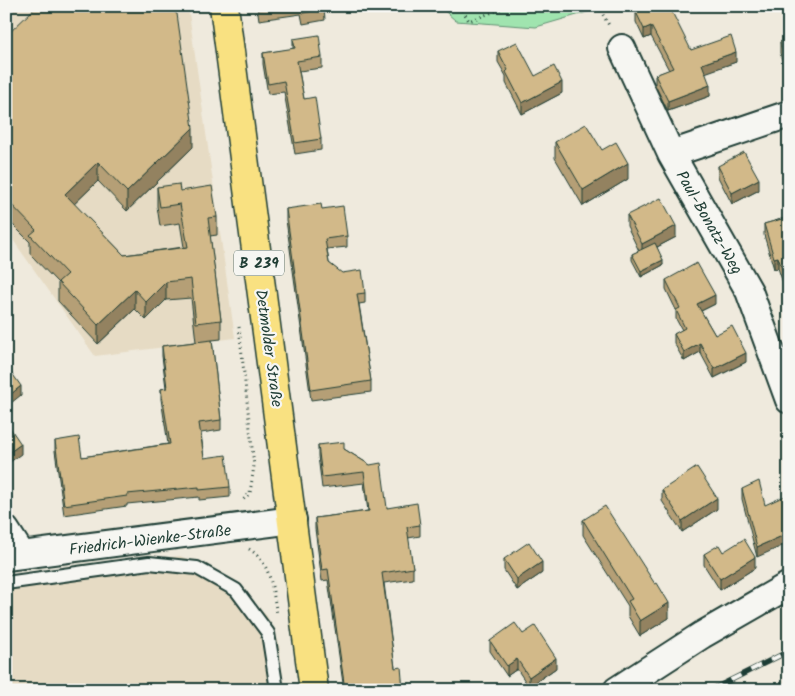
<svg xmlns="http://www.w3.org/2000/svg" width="795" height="696" viewBox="0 0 795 696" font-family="Kalam,sans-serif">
<rect width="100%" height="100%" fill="#efeadd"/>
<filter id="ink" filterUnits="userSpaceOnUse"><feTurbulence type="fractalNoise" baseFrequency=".02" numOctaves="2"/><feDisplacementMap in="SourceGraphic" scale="10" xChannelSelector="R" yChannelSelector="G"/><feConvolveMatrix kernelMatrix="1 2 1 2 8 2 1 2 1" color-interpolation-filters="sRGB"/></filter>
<g filter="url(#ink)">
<path fill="#e6dbc4" d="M 6,6 L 188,6 L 235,338 L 95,356 L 6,230 Z
M 180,556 L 222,573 L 267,616 L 279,643 L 284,690 L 6,690 L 6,579 Z"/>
<path fill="#a0e4af" stroke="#609072" d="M 439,6 L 608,6 L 536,27 L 456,21 Z"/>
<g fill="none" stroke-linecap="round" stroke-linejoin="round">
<defs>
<path id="service" d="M 6,583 L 149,563 L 197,568 L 236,590 L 268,633 L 277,690"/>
<path id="minor" d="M 622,48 L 671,154 L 749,291 L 789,400
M 671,154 L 789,114
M 6,530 L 22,555
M 6,557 L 293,520
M 617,690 L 702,635 L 789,585"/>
<path id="primary" d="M 224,6 L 314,690"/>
</defs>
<use href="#service" stroke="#1f3d34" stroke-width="16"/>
<use href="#minor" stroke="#1f3d34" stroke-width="30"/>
<use href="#primary" stroke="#1f3d34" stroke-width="31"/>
<path stroke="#1f3d34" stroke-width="3" stroke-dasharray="1 4" stroke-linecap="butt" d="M 460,6 L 469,21 L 509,6
M 598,6 L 610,27
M 239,327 L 254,466 L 250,493 L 242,501
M 249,549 C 272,563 272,590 277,614"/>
<use href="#service" stroke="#f6f6f2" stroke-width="12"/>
<use href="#minor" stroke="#f6f6f2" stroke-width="26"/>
<use href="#primary" stroke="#f9e181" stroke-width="28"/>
<defs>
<path id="rail" d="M 711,690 L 789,651"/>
</defs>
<use href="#rail" stroke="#1f3d34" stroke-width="5.5"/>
<use href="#rail" stroke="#f6f6f2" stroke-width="4" stroke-dasharray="11" stroke-linecap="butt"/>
</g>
<path fill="#b59f76" stroke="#1f3d34" d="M 257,6 L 324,6 L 325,20 L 303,24 L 301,14 L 259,20 Z
M 636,12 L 691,50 L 736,62 L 705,72 L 710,96 L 668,111 L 655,85 L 655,75 L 669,70 L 651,36 L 644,39 L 636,22 Z
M 6,36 L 193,147 L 127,211 L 98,181 L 74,204 L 124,255 L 184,247 L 180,223 L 160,226 L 157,206 L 157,187 L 180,191 L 217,217 L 217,235 L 210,236 L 221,320 L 221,339 L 212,340 L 221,420 L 221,430 L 201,433 L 204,458 L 230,487 L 230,497 L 199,500 L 199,497 L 127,504 L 127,506 L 64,515 L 55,451 L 55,441 L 82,457 L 168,444 L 161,399 L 161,389 L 166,388 L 162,356 L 162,346 L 196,342 L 191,298 L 166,300 L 146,320 L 135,309 L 98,344 L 58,301 L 58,283 L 30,254 L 30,242 L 6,218 Z
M 293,39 L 322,57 L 322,68 L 299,71 L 304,99 L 321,139 L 321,150 L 295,154 L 284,92 L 268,94 L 263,64 L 263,53 L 293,49 Z
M 789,39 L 789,84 L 780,53 L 780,42 Z
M 498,51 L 535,76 L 562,93 L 522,114 L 506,83 L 506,76 L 498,62 Z
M 555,142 L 602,150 L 628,179 L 583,206 L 555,158 Z
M 718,166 L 759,190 L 732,204 L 718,177 Z
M 286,209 L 322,209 L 347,236 L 347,247 L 327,249 L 329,263 L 365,293 L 365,303 L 359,304 L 371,381 L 371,392 L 311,400 L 286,220 Z
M 627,215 L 676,237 L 657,247 L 663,265 L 641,277 L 632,260 L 632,254 L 639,251 L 627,226 Z
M 789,217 L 789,301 L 778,268 L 774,269 L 764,235 L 764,224 Z
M 666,280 L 715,304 L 701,311 L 715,335 L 746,362 L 714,378 L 700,352 L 684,361 L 674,343 L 674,334 L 682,330 L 676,319 L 676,310 L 666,289 Z
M 318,445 L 344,449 L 370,465 L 387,508 L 420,525 L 420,536 L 408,538 L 413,568 L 413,579 L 384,583 L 395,668 L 403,690 L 344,690 L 328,580 L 322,581 L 315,529 L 315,518 L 368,511 L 364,483 L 322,488 L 318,456 Z
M 742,489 L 765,505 L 757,557 L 742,499 Z
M 662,490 L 717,509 L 682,532 L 662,501 Z
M 583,520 L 655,584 L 669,618 L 640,636 L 628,616 L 628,606 L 583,535 Z
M 723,552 L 755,568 L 720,590 L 704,565 L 704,554 Z
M 504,559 L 542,573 L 517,590 L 504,570 Z
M 523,634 L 556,668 L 529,687 L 517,669 L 507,676 L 490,651 L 490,641 Z"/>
<path fill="#938260" stroke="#1f3d34" d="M 651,26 L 651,36 L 644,39 L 644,29 Z
M 736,52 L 736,62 L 702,74 L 702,64 Z
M 562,82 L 562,93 L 522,114 L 522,103 Z
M 710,85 L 710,96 L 668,111 L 668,101 Z
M 193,128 L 193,147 L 127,211 L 127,192 Z
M 98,162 L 98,181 L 65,213 L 65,194 Z
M 628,163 L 628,179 L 583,206 L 583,190 Z
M 759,179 L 759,190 L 732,204 L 732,193 Z
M 676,226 L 676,237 L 642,255 L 642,244 Z
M 778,257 L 778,268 L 774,269 L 774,258 Z
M 663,260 L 663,265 L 641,277 L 641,271 Z
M 166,282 L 166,300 L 146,320 L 146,302 Z
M 135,290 L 135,309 L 98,344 L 98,325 Z
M 715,295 L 715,304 L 697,313 L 697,304 Z
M 700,343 L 700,352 L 684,361 L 684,352 Z
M 746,353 L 746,362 L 714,378 L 714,369 Z
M 21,386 L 21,395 L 6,407 L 6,398 Z
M 21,444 L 21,454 L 6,465 L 6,455 Z
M 717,498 L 717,509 L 682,532 L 682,521 Z
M 789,533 L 789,543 L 757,557 L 757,547 Z
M 755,557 L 755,568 L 720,590 L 720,579 Z
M 542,562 L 542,573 L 517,590 L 517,579 Z
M 669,603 L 669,618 L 640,636 L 640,621 Z
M 556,658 L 556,668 L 529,687 L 529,677 Z
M 517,659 L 517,669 L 507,676 L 507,666 Z"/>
<path fill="#d2b989" stroke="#1f3d34" d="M 37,6 L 166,6 L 177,14 L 193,128 L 127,192 L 98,162 L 65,194 L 124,255 L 188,247 L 180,204 L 160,207 L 157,187 L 179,184 L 180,191 L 212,186 L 217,217 L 208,218 L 221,320 L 196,323 L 191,279 L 166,282 L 146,302 L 135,290 L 98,325 L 58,282 L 67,274 L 30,235 L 36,230 L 6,199 L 6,36 Z
M 259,6 L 278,6 L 259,9 Z
M 302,6 L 324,6 L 325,9 L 303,13 Z
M 647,6 L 669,6 L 691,50 L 731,36 L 736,52 L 702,64 L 710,85 L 668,101 L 655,75 L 673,68 L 651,26 L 644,29 L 636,12 Z
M 319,35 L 322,57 L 297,61 L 304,99 L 315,97 L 321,139 L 295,143 L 284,81 L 268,84 L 263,53 L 295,48 L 293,39 Z
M 789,39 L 789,73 L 780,42 Z
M 517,42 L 535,76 L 554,66 L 562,82 L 522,103 L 506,72 L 508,70 L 498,51 Z
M 586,124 L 602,150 L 616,142 L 628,163 L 583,190 L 555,142 Z
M 744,152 L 759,179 L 732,193 L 718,166 Z
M 661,198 L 676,226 L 642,244 L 627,215 Z
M 321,204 L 322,209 L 343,206 L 347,236 L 325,239 L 329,263 L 342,273 L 362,270 L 365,293 L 357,294 L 371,381 L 311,390 L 286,209 Z
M 789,217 L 789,290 L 778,257 L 774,258 L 764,224 Z
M 655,243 L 663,260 L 641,271 L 632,254 Z
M 697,263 L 715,295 L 697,304 L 715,335 L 732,326 L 746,353 L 714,369 L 700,343 L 684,352 L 674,334 L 685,328 L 676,310 L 680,308 L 666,280 Z
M 212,340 L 221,420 L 199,423 L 204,458 L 226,455 L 230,487 L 199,490 L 199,487 L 127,494 L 127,496 L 64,505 L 55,441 L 79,437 L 82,457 L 170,444 L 161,389 L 167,388 L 162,346 Z
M 6,365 L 21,386 L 6,398 Z
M 6,422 L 21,444 L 6,455 Z
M 344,442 L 344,449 L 370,465 L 381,463 L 387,508 L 417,503 L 420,525 L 407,527 L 413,568 L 382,573 L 395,668 L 401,667 L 403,690 L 345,690 L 328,569 L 322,570 L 315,518 L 369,511 L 364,472 L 322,477 L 318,445 Z
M 697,467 L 717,498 L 682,521 L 662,490 Z
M 759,481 L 765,505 L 789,494 L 789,533 L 757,547 L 742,489 Z
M 605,506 L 655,584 L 657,583 L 669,603 L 640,621 L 628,601 L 632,599 L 583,520 Z
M 744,539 L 755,557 L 720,579 L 704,554 L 719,545 L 723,552 Z
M 529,542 L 542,562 L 517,579 L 504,559 Z
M 515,623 L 523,634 L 535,626 L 556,658 L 529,677 L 517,659 L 507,666 L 490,641 Z"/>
</g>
<g text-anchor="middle" stroke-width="4.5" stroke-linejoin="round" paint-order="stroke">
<rect fill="#f6f6f2" stroke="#60746d" stroke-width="1" x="234" y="250.5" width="50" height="25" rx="4"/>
<g font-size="15" font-weight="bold" fill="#1f3d34">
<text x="259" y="268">B 239</text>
</g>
<g font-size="16" fill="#1f3d34" stroke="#f6f6f2">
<text transform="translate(710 222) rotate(60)" y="6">Paul-Bonatz-Weg</text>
<text transform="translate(270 348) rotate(82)" y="6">Detmolder Straße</text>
<text transform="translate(150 539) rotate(-7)" y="6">Friedrich-Wienke-Straße</text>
</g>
</g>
<rect width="795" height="696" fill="none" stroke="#f6f6f2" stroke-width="25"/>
<rect x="12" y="12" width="770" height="671" fill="none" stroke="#1f3d34" stroke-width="2" filter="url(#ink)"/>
</svg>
